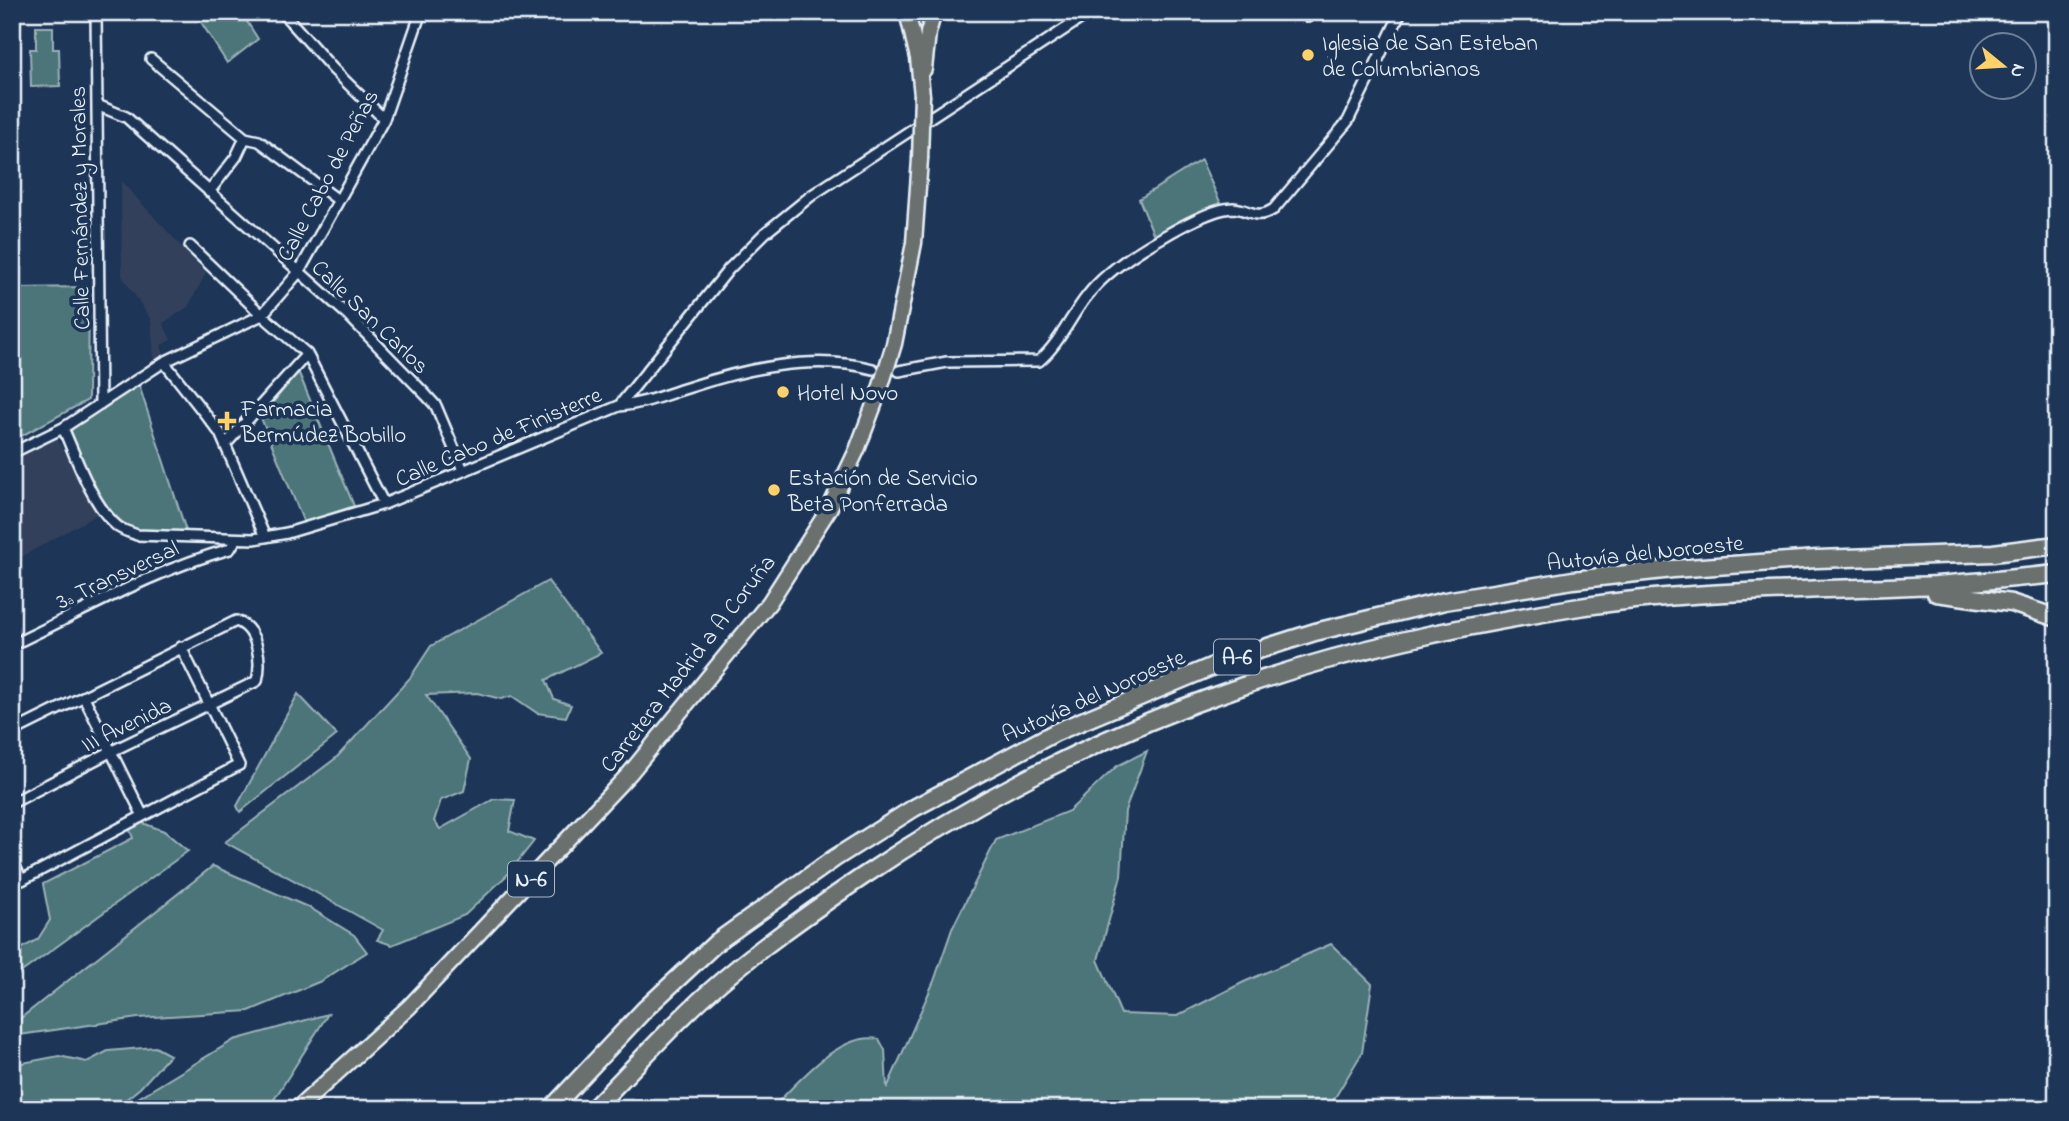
<svg xmlns="http://www.w3.org/2000/svg" width="2069" height="1121" viewBox="0 0 2069 1121" font-family="'Indie Flower',sans-serif">
<rect width="100%" height="100%" fill="#1d3557"/>
<filter id="ink" filterUnits="userSpaceOnUse"><feTurbulence type="fractalNoise" baseFrequency=".0143" numOctaves="2"/><feDisplacementMap in="SourceGraphic" scale="14" xChannelSelector="R" yChannelSelector="G"/><feConvolveMatrix kernelMatrix="1 2 1 2 8 2 1 2 1" color-interpolation-filters="sRGB"/></filter>
<g filter="url(#ink)">
<path fill="#30415c" d="M 121,181 L 206,273 L 188,307 L 163,323 L 171,340 L 161,345 L 164,355 L 154,359 L 151,320 L 122,276 Z
M 57,438 L 98,514 L 12,562 L 12,461 Z"/>
<path fill="#4c7478" stroke="#9ab2b8" stroke-width="2" d="M 208,12 L 241,12 L 258,39 L 227,63 L 199,19 Z
M 36,27 L 53,27 L 53,49 L 59,49 L 60,86 L 31,87 L 30,49 L 36,49 Z
M 1201,160 L 1221,204 L 1155,238 L 1139,199 Z
M 89,287 L 88,400 L 12,441 L 12,288 Z
M 298,371 L 354,506 L 304,523 L 261,418 Z
M 139,385 L 187,534 C 171,533 152,534 137,530 C 104,521 83,461 71,431 L 73,428 Z
M 548,581 L 601,653 L 546,680 L 554,699 L 571,705 L 566,717 L 537,713 L 512,696 L 501,699 L 477,693 L 426,695 L 471,759 L 464,791 L 441,800 L 434,821 L 440,829 L 494,799 L 515,800 L 509,831 L 534,841 L 507,875 L 465,915 L 392,945 L 377,940 L 383,930 L 225,842 L 336,758 L 410,678 L 431,646 Z
M 298,694 L 337,735 L 240,812 L 237,806 Z
M 1147,751 L 1125,811 L 1121,876 L 1098,960 L 1121,1014 L 1177,1016 L 1244,982 L 1331,944 L 1372,984 L 1362,1053 L 1328,1109 L 771,1109 C 798,1083 839,1031 879,1039 L 885,1050 L 887,1088 L 934,981 L 952,929 L 996,840 L 1069,811 L 1117,766 Z
M 140,822 L 164,831 L 188,851 L 12,979 L 12,954 L 38,939 L 50,920 L 43,884 L 133,838 L 129,828 Z
M 213,866 L 310,908 L 354,935 L 367,952 L 321,981 L 249,1011 L 138,1018 L 12,1036 L 12,1025 Z
M 328,1014 L 268,1109 L 120,1109 L 234,1040 Z
M 155,1047 L 170,1055 L 140,1088 L 114,1109 L 12,1109 L 12,1065 L 59,1056 L 87,1062 L 108,1051 Z"/>
<g fill="none" stroke-linecap="round" stroke-linejoin="round">
<defs>
<path id="minor" d="M 96,12 L 100,404
M 282,12 L 333,69 L 384,119
M 1308,17 L 1312,12
M 151,59 L 245,138 L 259,141 L 338,200
M 97,105 L 126,117 L 349,316 L 426,395 L 436,406 L 463,470
M 209,192 L 236,157 L 245,138
M 190,246 L 262,315 L 307,354 L 384,504
M 164,362 L 220,433 L 265,537
M 899,371 L 947,362 L 1039,361 C 1059,344 1071,316 1087,296 C 1106,271 1136,252 1163,237 C 1180,227 1215,208 1233,208 C 1251,209 1255,221 1274,209 L 1348,121 L 1401,12
M 619,406 L 729,269 L 765,233 L 812,195 L 1091,12
M 63,428 C 76,457 92,505 117,526 C 123,531 130,532 137,535 L 254,539 L 287,533 L 384,504 L 619,406 C 644,404 664,395 687,388 C 745,369 813,353 873,369
M 226,444 L 307,354
M 12,453 L 63,428 L 164,362 L 262,315 L 299,272 L 384,119 L 421,12
M 12,645 C 84,611 154,570 230,549 L 236,539
M 84,697 L 143,816
M 12,732 L 236,621 C 258,628 262,661 257,681 L 110,752 L 12,803
M 12,861 L 22,880 L 239,765 L 181,647"/>
<path id="trunk" d="M 907,12 L 918,58 L 922,95
M 924,69 L 928,33 L 934,12
M 297,1109 L 409,1007 L 630,773 L 769,603 L 829,509 L 857,450 L 880,389 L 894,344 L 914,243 L 920,159"/>
<path id="motorway" d="M 1936,593 L 2011,603 L 2057,618
M 551,1109 L 645,1009 L 717,942 L 835,858 L 914,808 L 1056,732 L 1230,659 L 1315,632 L 1445,601 L 1573,580 L 1673,569 L 1817,559 L 1993,553 L 2057,545
M 593,1109 C 631,1071 667,1030 707,994 C 755,951 809,913 862,877 C 980,797 1108,732 1243,686 C 1350,649 1462,626 1573,608 C 1693,589 1815,591 1936,585 C 1976,582 2017,578 2057,574"/>
</defs>
<use href="#minor" stroke="#e8f1f8" stroke-width="14"/>
<use href="#trunk" stroke="#e8f1f8" stroke-width="19"/>
<use href="#motorway" stroke="#e8f1f8" stroke-width="21"/>
<use href="#minor" stroke="#1d3557" stroke-width="9"/>
<use href="#trunk" stroke="#6b706d" stroke-width="14"/>
<use href="#motorway" stroke="#6b706d" stroke-width="16"/>
<defs>
<path id="trunk-bridge" d="M 920,159 L 922,95"/>
</defs>
<use href="#trunk-bridge" stroke="#e8f1f8" stroke-width="19" stroke-linecap="butt"/>
<use href="#trunk-bridge" stroke="#6b706d" stroke-width="14"/>
</g>
</g>
<g fill="#ffd166" stroke="#1d3557" stroke-width="2.5">
<circle cx="1308" cy="55" r="7"/>
<circle cx="783" cy="392" r="7"/>
<path d="M223.5 410.5h7v7h7v7h-7v7h-7v-7h-7v-7h7z"/>
<circle cx="774" cy="490" r="7"/>
</g>
<g text-anchor="middle" stroke-width="7" stroke-linejoin="round" paint-order="stroke">
<g fill="#1d3557" stroke="#abb9c8" stroke-width="2">
<rect x="1214" y="639.5" width="46" height="35" rx="5"/>
<rect x="508" y="861.5" width="46" height="35" rx="5"/>
</g>
<g font-size="21" font-weight="bold" fill="#e8f1f8">
<text x="1237" y="664">A-6</text>
<text x="531" y="886">N-6</text>
</g>
<g font-size="23" fill="#e8f1f8" stroke="#1d3557" text-anchor="start">
<text x="1322" y="50">Iglesia de San Esteban<tspan x="1322" dy="26">de Columbrianos</tspan></text>
<text x="797" y="400">Hotel Novo</text>
<text x="241" y="416">Farmacia<tspan x="241" dy="26">Bermúdez Bobillo</tspan></text>
<text x="788" y="485">Estación de Servicio<tspan x="788" dy="26">Beta Ponferrada</tspan></text>
</g>
<g font-size="23" fill="#e8f1f8" stroke="#1d3557">
<text transform="translate(327 175) rotate(-62)" y="8">Calle Cabo de Peñas</text>
<text transform="translate(79 208) rotate(-91)" y="8">Calle Fernández y Morales</text>
<text transform="translate(371 316) rotate(44)" y="8">Calle San Carlos</text>
<text transform="translate(498 436) rotate(-23)" y="8">Calle Cabo de Finisterre</text>
<text transform="translate(1645 552) rotate(-6)" y="8">Autovía del Noroeste</text>
<text transform="translate(117 574) rotate(-25)" y="8">3ª Transversal</text>
<text transform="translate(687 663) rotate(-52)" y="8">Carretera Madrid a A Coruña</text>
<text transform="translate(1093 695) rotate(-24)" y="8">Autovía del Noroeste</text>
<text transform="translate(126 724) rotate(-26)" y="8">III Avenida</text>
</g>
</g>
<rect width="2069" height="1121" fill="none" stroke="#1d3557" stroke-width="42"/>
<rect x="21" y="21" width="2027" height="1079" fill="none" stroke="#e8f1f8" stroke-width="2.5" filter="url(#ink)"/>
<g transform="translate(2003 66) rotate(108)"><circle r="33" fill="#1d3557" stroke="#6e8097" stroke-width="2"/>
<path d="M0-5L12 26L0 18L-12 26Z" fill="#ffd166"/>
<text y="-10" font-size="19" font-weight="bold" text-anchor="middle" fill="#e8f1f8">N</text>
</g>
</svg>
